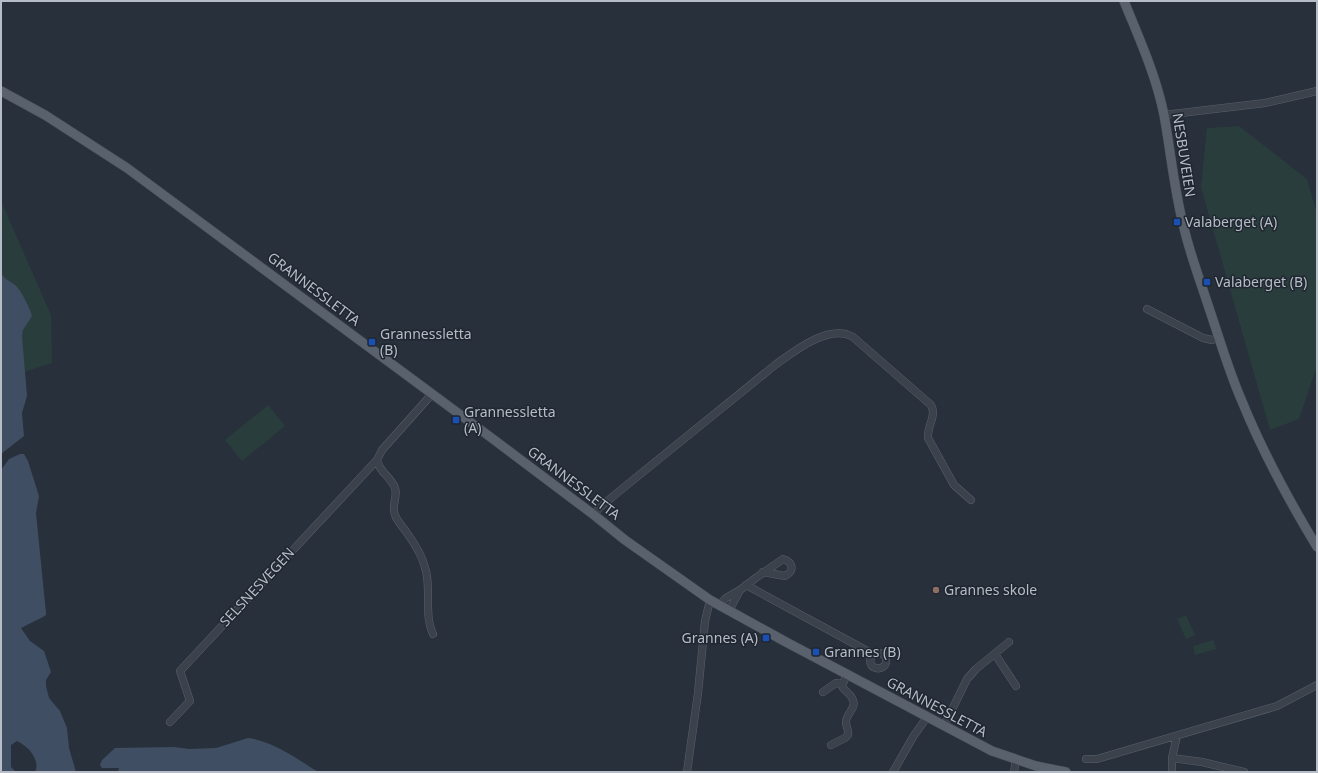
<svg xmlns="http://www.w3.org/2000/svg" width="1318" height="773" viewBox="0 0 1318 773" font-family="'Noto Sans',sans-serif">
<rect width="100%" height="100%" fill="#27303b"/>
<path fill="#2a3d3d" d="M 1239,126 L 1307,179 L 1317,214 L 1317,366 L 1299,419 L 1270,430 L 1201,187 L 1207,128 Z
M 1,201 L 51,315 L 52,363 L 1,379 Z
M 268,405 L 285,426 L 242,461 L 225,440 Z
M 1186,615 L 1195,635 L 1186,639 L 1177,619 Z
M 1213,640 L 1216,649 L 1195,655 L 1193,646 Z"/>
<path fill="#3f4e62" d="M 1,273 C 4,279 10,281 15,285 C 21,290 30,308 32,316 L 23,330 L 22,336 L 27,396 L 22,413 L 24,436 L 1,454 Z
M 20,454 L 24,454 L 28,461 L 39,496 L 36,513 L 46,613 L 46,615 L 43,617 L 21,628 L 30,641 L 44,651 L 51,672 L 46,680 L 46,686 L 49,698 L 60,711 L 67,728 L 69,748 L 76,772 L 35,772 C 41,760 28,746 17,741 L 11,745 L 11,767 L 16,772 L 1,772 L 1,470 L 9,459 Z
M 248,738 C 271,740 298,759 318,772 L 118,772 L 119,768 L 102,768 L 100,765 L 102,760 L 115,748 L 174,747 L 189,749 L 216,748 Z"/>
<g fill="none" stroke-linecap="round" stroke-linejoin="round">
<defs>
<path id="minor" d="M 1164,115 L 1265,103 L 1317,91
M 1147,309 L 1203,338 L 1212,340 L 1219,338
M 432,394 L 382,450 L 377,460 C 379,472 391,477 395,488 C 398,497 391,506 395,515 C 397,521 403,527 407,533 C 415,544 423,557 426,571 C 431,591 424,615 433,634
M 594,515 L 599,508 L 617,493 L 775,365 C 793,352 829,323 853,337 L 931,405 C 937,416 927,426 928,438 L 954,485 L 971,500
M 746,585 L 873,654 C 877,652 885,652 886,659 C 888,674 862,670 873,654
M 719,605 L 726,598 L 740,590 L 757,577 L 783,559 C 793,562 795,571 785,576 L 763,572
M 729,611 L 740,590
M 995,654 L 1016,686
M 823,692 L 836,683 L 842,684
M 170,722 L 190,701 L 180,671 L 377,460
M 944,726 L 967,679 L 976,669 L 1009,642
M 831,745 L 845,738 L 848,735 C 849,730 846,727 846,722 C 846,713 858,708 852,698 C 850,693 844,691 842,686 L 847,674
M 1172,758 L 1202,762 L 1244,772
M 1086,759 L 1097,759 L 1277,706 L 1317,685
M 687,772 L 698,693 L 705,621 L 710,600
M 893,772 L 913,737 L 927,717
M 1014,772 L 1016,760
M 1172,772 L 1172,758 L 1177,736"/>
<path id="major" d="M 1124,1 C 1139,38 1156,75 1164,115 C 1171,153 1174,190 1184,228 C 1190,254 1200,280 1208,305 C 1219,337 1228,369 1241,399 C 1262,451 1288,499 1317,547
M 1,91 L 45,115 L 127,168 L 493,439 L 594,515 L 625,540 L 710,600 L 786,642 L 992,751 L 1036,766 L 1066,772"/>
</defs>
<use href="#minor" stroke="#59606a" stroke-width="8"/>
<use href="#major" stroke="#444b55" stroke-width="10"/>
<use href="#minor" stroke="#3b424c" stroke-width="7"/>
<use href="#major" stroke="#59616c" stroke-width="9"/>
</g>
<g fill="#1a4fb4" stroke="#202731" stroke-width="1.5">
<rect x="1173" y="218" width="8" height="8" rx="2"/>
<rect x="1203" y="278" width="8" height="8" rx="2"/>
<rect x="368" y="338" width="8" height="8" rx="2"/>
<rect x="452" y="416" width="8" height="8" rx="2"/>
<rect x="762" y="634" width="8" height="8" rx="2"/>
<rect x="812" y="648" width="8" height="8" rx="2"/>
</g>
<circle fill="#8d6e63" stroke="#202731" stroke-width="1.5" cx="936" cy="590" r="4"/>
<g text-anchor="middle" stroke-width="3" stroke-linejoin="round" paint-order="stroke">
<g font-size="14" fill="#b6bdc7" stroke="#202731">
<text transform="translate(1184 155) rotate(81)" y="5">NESBUVEIEN</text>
<text transform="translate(314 289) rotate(37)" y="5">GRANNESSLETTA</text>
<text transform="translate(574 483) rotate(37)" y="5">GRANNESSLETTA</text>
<text transform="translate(257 587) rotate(-47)" y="5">SELSNESVEGEN</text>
<text transform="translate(937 707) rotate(28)" y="5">GRANNESSLETTA</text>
</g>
<g font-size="14" fill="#b6bdc7" stroke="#202731" text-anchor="start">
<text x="1185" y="227">Valaberget (A)</text>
<text x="1215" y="287">Valaberget (B)</text>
<text x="380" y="339">Grannessletta<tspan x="380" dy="16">(B)</tspan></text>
<text x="464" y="417">Grannessletta<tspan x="464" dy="16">(A)</tspan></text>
<text x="944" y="595">Grannes skole</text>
<text x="758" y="643" text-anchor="end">Grannes (A)</text>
<text x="824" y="657">Grannes (B)</text>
</g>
</g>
<rect width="1318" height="773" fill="none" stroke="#b6bdc7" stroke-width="4"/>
</svg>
